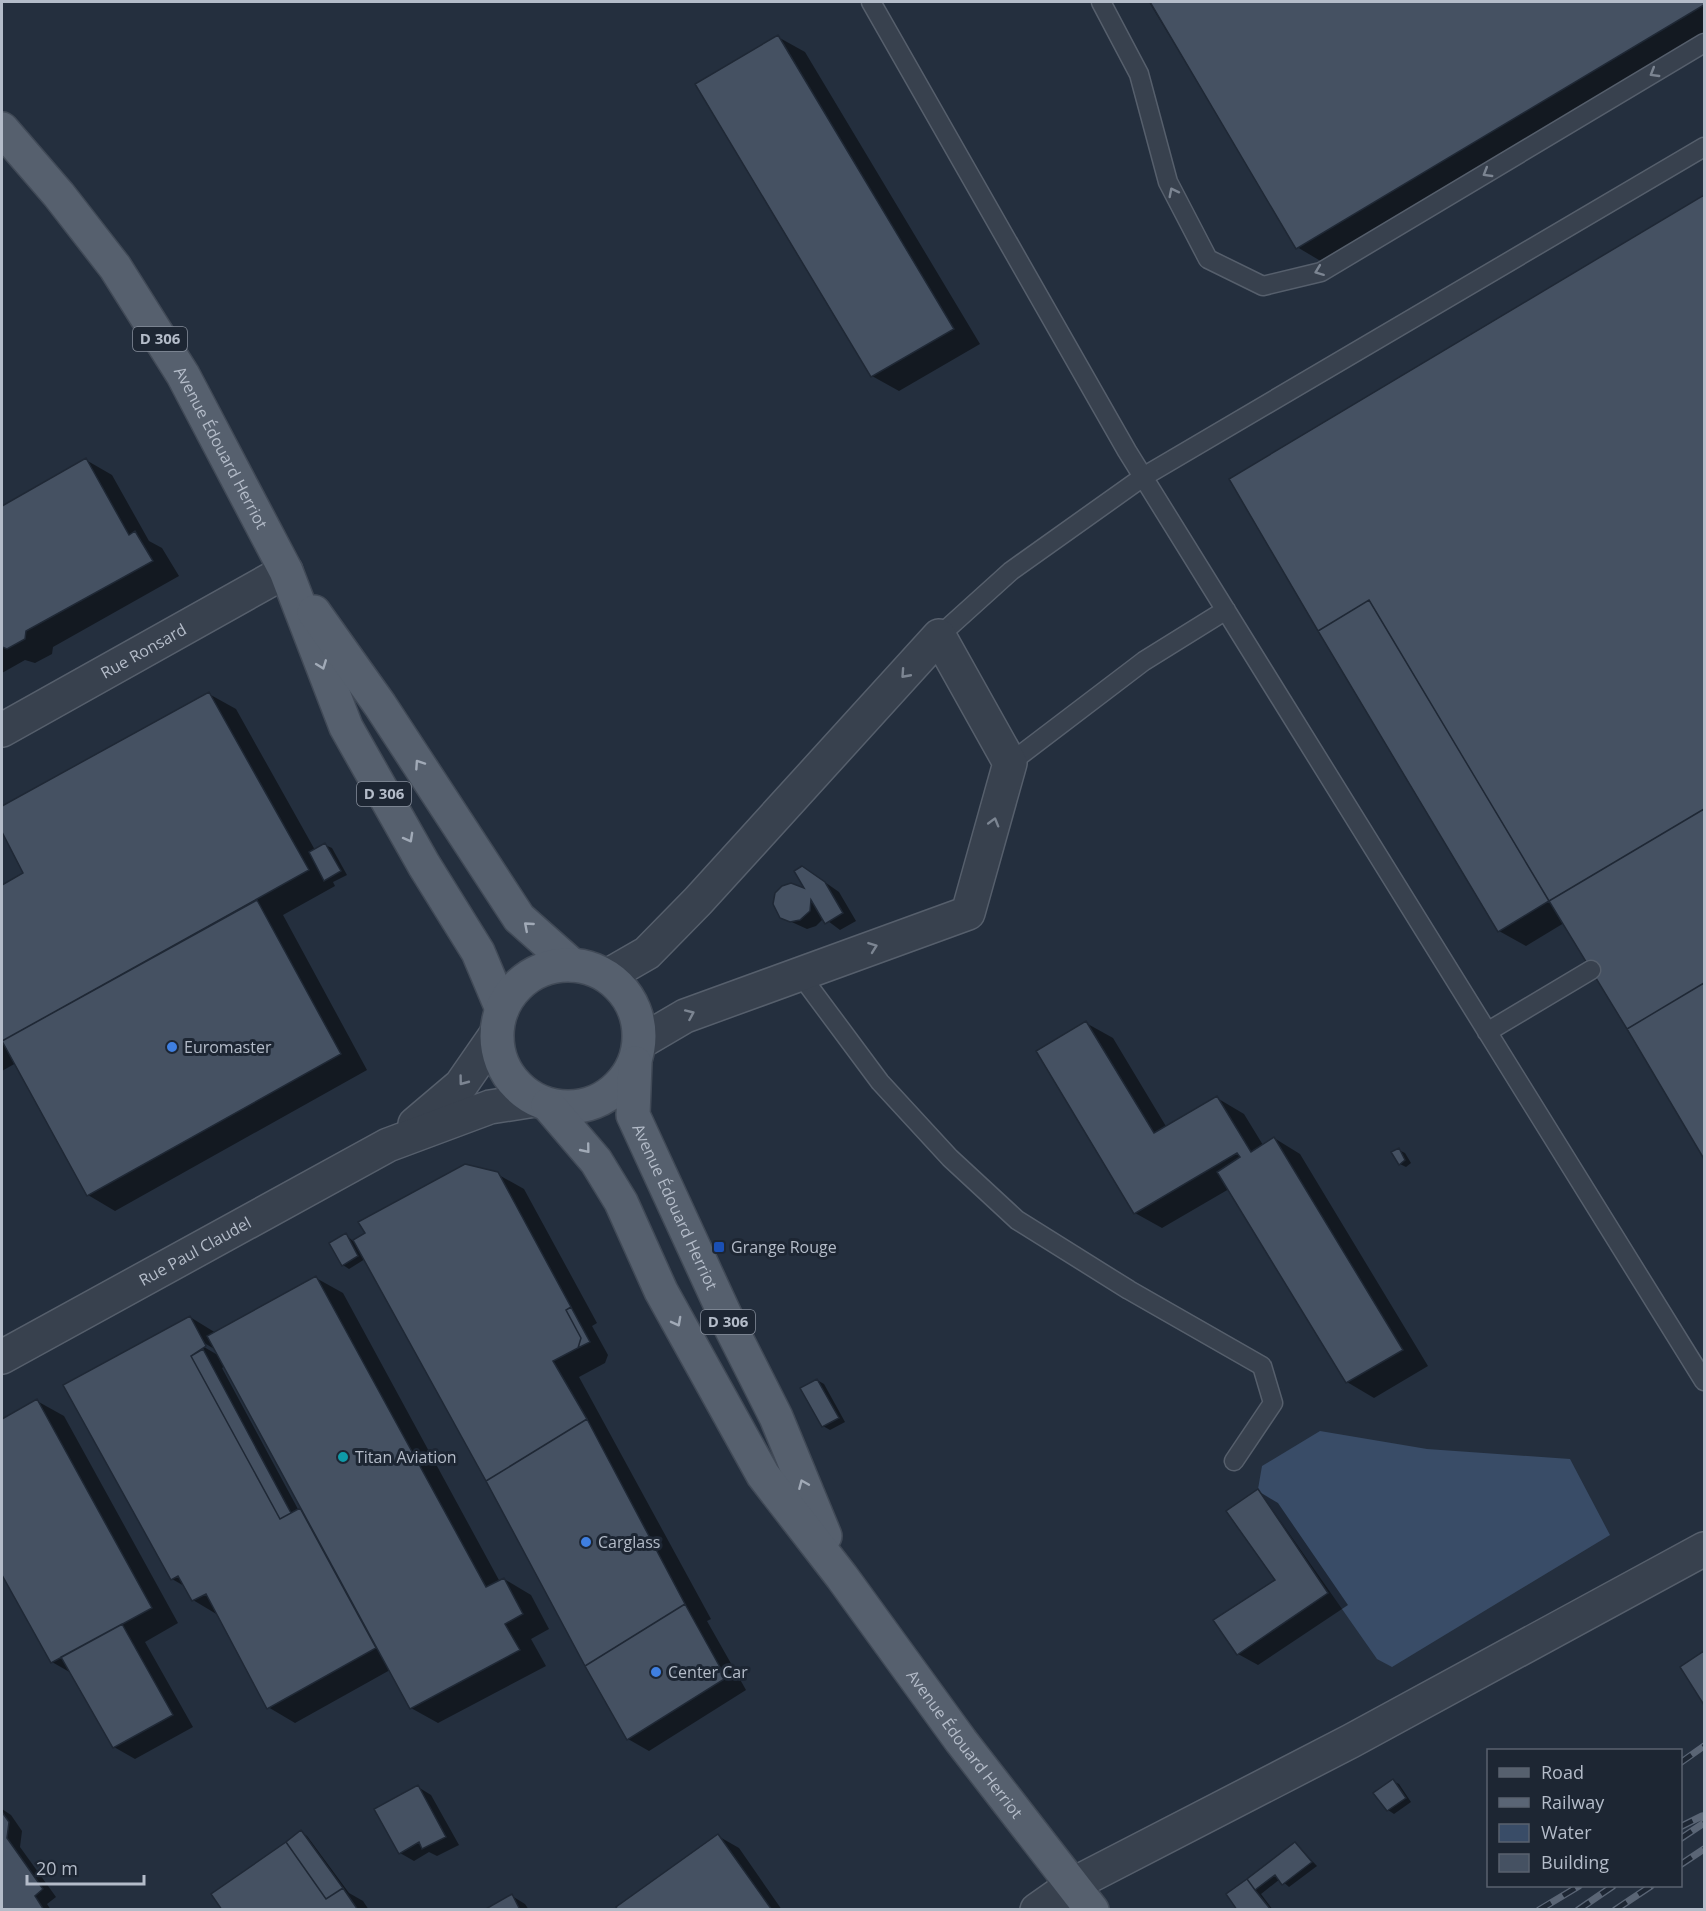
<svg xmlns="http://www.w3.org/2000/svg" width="1706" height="1911" viewBox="0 0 1706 1911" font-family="'Open Sans',sans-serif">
<rect width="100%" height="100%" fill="#242f3e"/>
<path fill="#394c67" d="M 1320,1431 L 1427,1449 L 1570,1459 L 1610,1535 L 1392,1667 L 1377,1659 L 1258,1489 L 1262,1466 Z"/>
<path fill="#0007" fill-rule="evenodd" d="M 1149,2 L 1704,2 L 1704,36 L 1324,263 L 1297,247 Z
M 778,37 L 805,52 L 980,344 L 899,391 L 872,376 Z
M 1704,197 L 1704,1157 L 1564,923 L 1526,946 L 1499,931 L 1231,479 Z
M 86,460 L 112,475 L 149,541 L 162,548 L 179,576 L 53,647 L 52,654 L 35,663 L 25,660 L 2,673 L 2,508 Z
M 209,694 L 236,709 L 315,850 L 325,845 L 332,848 L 347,875 L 333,882 L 335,886 L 283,915 L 367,1070 L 115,1211 L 88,1195 L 16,1063 L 2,1071 L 2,886 L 25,873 L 2,829 L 2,808 Z
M 816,876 L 839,892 L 856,921 L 840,930 L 824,918 L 816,926 L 807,929 L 783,918 L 774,904 L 807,890 Z
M 1086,1023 L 1113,1038 L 1167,1128 L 1217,1098 L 1244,1114 L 1263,1145 L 1274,1138 L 1300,1154 L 1428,1366 L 1374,1398 L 1347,1382 L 1229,1189 L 1162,1228 L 1135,1213 Z
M 1399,1150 L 1405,1153 L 1411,1163 L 1406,1167 L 1400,1164 Z
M 497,1174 L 524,1189 L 597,1323 L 592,1326 L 608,1355 L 605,1363 L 579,1377 L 711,1619 L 707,1621 L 746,1690 L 649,1751 L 628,1739 L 365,1259 L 349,1269 L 343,1265 L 346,1235 L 353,1241 Z
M 316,1278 L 343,1293 L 500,1582 L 504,1579 L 531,1595 L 549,1629 L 531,1639 L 546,1666 L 438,1723 L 411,1708 L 390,1670 L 295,1723 L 268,1707 L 218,1615 L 193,1600 L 186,1587 L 172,1579 L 190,1317 L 216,1333 ZM 201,1341 L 216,1350 L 216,1354 L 199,1344 ZM 225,1366 L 303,1509 L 299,1511 L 222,1368 Z
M 817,1380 L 824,1384 L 845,1422 L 830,1430 L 823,1426 Z
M 37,1401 L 64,1416 L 178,1623 L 145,1642 L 193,1727 L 135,1759 L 114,1747 L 73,1674 L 52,1662 L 2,1571 L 2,1421 Z
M 1258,1491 L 1278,1503 L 1348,1605 L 1258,1665 L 1238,1654 L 1277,1580 Z
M 1704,1653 L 1704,1702 L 1682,1667 Z
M 1393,1781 L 1399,1784 L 1411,1802 L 1394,1814 L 1388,1810 Z
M 418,1787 L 431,1795 L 459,1845 L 437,1856 L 429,1852 L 414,1861 L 400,1853 Z
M 2,1809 L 11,1815 L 22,1831 L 20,1847 L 56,1897 L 47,1904 L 51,1910 L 5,1910 L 2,1904 Z
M 301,1832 L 307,1836 L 349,1893 L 363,1901 L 369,1910 L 224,1910 Z
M 718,1836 L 739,1848 L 782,1910 L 620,1910 Z
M 1295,1843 L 1317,1866 L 1289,1887 L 1280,1879 L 1261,1894 L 1273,1910 L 1239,1910 L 1228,1894 Z
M 512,1896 L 525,1904 L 529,1910 L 487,1910 Z"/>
<path fill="#455162" stroke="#1f2835" stroke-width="1.5" d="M 1150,2 L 1704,2 L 1704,5 L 1296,249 Z
M 778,35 L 954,329 L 871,377 L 695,84 Z
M 1704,195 L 1704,809 L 1549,901 L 1369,600 L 1318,631 L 1229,479 Z
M 86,458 L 129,535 L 135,531 L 153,561 L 26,631 L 25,639 L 7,649 L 2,647 L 2,506 Z
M 1369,600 L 1549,901 L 1498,932 L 1318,631 Z
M 209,692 L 309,870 L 2,1041 L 2,885 L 23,873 L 2,832 L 2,806 Z
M 1704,809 L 1704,983 L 1627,1029 L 1549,901 Z
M 325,843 L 341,871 L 324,881 L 309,852 Z
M 802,866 L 825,882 L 843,913 L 825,924 L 811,900 L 810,911 L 800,920 L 790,922 L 780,918 L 773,904 L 775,893 L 782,886 L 791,883 L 804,888 L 794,871 Z
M 257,900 L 341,1054 L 87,1196 L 2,1041 Z
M 1704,983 L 1704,1159 L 1627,1029 Z
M 1086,1021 L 1154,1133 L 1217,1096 L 1251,1152 L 1274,1137 L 1403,1350 L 1346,1383 L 1217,1172 L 1240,1157 L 1237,1153 L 1134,1214 L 1036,1051 Z
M 1399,1148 L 1405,1160 L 1399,1165 L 1391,1152 Z
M 465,1164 L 498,1172 L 571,1307 L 566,1310 L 581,1338 L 578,1348 L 553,1361 L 587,1419 L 486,1481 L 353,1240 L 365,1233 L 358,1222 Z
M 346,1233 L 358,1256 L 342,1266 L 329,1243 Z
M 316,1276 L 486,1587 L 504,1578 L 523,1614 L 505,1624 L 520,1650 L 410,1709 L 207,1336 Z
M 571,1307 L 590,1342 L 578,1348 L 581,1338 L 566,1310 Z
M 190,1316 L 206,1346 L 191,1356 L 280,1519 L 300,1508 L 376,1648 L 267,1709 L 206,1594 L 192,1601 L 178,1576 L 171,1580 L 63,1385 Z
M 203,1349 L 291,1513 L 280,1519 L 191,1356 Z
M 817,1379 L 839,1418 L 822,1427 L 800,1388 Z
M 37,1399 L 152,1608 L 51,1663 L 2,1575 L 2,1419 Z
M 587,1419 L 685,1604 L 585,1666 L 486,1481 Z
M 1258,1489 L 1328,1593 L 1237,1655 L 1213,1620 L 1275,1580 L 1226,1511 Z
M 685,1604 L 726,1678 L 627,1740 L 585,1666 Z
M 122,1624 L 173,1715 L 113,1748 L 61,1657 Z
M 1704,1651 L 1704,1705 L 1680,1667 Z
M 1393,1779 L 1406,1798 L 1387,1811 L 1373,1793 Z
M 418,1785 L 446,1837 L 422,1849 L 419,1842 L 399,1854 L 374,1809 Z
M 2,1812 L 9,1822 L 7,1838 L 43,1889 L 35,1896 L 44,1910 L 3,1910 L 2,1907 Z
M 301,1830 L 343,1888 L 326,1899 L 286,1842 Z
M 718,1834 L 772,1910 L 618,1910 L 616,1907 Z
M 286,1842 L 326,1899 L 343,1888 L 358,1910 L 222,1910 L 211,1894 Z
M 1295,1842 L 1312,1862 L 1282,1885 L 1275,1875 L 1255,1890 L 1247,1879 Z
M 1247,1879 L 1255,1890 L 1271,1910 L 1237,1910 L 1226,1894 Z
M 512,1894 L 520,1910 L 484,1910 Z"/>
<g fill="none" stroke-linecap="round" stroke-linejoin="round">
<defs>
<path id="lane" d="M 871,2 L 1127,451 L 1704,1381
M 1101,2 L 1139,74 L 1168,182 L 1208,259 L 1263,286 L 1321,272 L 1704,43
M 939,636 L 1011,571 L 1143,477 L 1704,147
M 1010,763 L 1144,661 L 1226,610
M 799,973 L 880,1082 L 950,1158 L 1017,1220 L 1129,1290 L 1262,1366 L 1273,1403 L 1234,1461
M 1487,1032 L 1591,970"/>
<g id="street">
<path id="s1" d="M 2,730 L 286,571"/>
<path d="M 607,976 L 647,953 L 698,901 L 939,636 L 1010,763 L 968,913 L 685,1016 L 639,1043"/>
<path d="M 415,1124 L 461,1085 L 497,1033"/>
<path id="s2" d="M 2,1357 L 388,1145 L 490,1107 L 535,1100"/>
<path d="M 1037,1910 L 1074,1884 L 1351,1741 L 1704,1549"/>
</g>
<g id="primary">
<path id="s3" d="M 2,129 L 59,195 L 115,267 L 183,375 L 286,571 L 346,727 L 424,865 L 478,952 L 502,1009"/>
<path d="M 314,612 L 380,705 L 519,918 L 572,965"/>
<circle cx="568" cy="1036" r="71"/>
<path id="s4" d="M 635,1063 L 633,1115 L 732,1330 L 776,1417 L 825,1536"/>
<path id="s5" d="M 548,1105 L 596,1161 L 621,1202 L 661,1291 L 763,1475 L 842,1577 L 961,1741 L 1092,1910"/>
</g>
</defs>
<use href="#lane" stroke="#565f6c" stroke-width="21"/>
<use href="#street" stroke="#565f6c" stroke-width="36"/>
<use href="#primary" stroke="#414a57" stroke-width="36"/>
<use href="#lane" stroke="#38414e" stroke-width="18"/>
<use href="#street" stroke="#38414e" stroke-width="33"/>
<use href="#primary" stroke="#56606e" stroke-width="33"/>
<defs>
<path id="rail" d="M 1680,1763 L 1704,1746
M 1680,1827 L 1702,1816
M 1680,1839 L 1704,1823
M 1680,1865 L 1704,1849
M 1539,1910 L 1579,1886
M 1578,1910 L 1613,1886
M 1615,1910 L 1651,1886"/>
</defs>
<use href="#rail" stroke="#5a6575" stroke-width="7"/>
<use href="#rail" stroke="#1d2633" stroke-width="4.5" stroke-dasharray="14" stroke-linecap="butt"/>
</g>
<defs><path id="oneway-chevron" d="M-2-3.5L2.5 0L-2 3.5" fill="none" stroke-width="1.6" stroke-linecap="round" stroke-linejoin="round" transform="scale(1.5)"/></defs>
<g stroke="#7c8592">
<use href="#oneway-chevron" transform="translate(1654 73) rotate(149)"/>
<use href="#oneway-chevron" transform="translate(1487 173) rotate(149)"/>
<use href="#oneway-chevron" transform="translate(1173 192) rotate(-117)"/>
<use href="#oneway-chevron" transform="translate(1319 271) rotate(159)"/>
<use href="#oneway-chevron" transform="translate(905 674) rotate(132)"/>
<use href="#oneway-chevron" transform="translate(994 822) rotate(-74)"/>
<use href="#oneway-chevron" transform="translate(873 947) rotate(-20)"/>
<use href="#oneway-chevron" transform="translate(690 1014) rotate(-24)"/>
<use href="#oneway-chevron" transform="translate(463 1081) rotate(127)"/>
</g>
<g stroke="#a1aab7">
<use href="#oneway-chevron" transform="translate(322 665) rotate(69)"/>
<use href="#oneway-chevron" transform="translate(419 764) rotate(-124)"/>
<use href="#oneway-chevron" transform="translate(409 838) rotate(61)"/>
<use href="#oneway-chevron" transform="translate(528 926) rotate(-139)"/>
<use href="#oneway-chevron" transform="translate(586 1149) rotate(51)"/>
<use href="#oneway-chevron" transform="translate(677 1322) rotate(62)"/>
<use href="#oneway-chevron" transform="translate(803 1484) rotate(-113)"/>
</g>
<g fill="#3f7fe0" stroke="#1d2633" stroke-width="2">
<circle cx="172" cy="1047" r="6"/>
<circle cx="586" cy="1542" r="6"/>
<circle cx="656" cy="1672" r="6"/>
</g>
<rect fill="#1a4fb4" stroke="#1d2633" stroke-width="2" x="713" y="1241" width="12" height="12" rx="3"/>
<circle fill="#0f9aa8" stroke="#1d2633" stroke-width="2" cx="343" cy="1457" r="6"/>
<g text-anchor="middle" stroke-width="6" stroke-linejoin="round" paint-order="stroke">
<g fill="#1d2633" stroke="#878f9c" stroke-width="1.5">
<rect x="133" y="327" width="54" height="24" rx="4.5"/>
<rect x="357" y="782" width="54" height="24" rx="4.5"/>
<rect x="701" y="1310" width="54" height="24" rx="4.5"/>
</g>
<g font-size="15" font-weight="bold" fill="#b4bcc9">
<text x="160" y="344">D 306</text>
<text x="384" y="799">D 306</text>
<text x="728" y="1327">D 306</text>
</g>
<g font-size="16" fill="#b4bcc9" stroke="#1d2633">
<text dy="6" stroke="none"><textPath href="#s3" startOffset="388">Avenue Édouard Herriot</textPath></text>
<text dy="6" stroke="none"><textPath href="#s1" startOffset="162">Rue Ronsard</textPath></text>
<text dy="6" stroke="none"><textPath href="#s4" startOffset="153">Avenue Édouard Herriot</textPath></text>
<text dy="6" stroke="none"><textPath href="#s2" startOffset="220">Rue Paul Claudel</textPath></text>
<text dy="6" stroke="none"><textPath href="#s5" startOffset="766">Avenue Édouard Herriot</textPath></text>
</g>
<g font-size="16" fill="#b4bcc9" stroke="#1d2633" text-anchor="start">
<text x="184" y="1053">Euromaster</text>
<text x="731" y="1253">Grange Rouge</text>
<text x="355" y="1463">Titan Aviation</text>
<text x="598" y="1548">Carglass</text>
<text x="668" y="1678">Center Car</text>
</g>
</g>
<rect width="1706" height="1911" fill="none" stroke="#b4bcc9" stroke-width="6"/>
<rect x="1487" y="1749" width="195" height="138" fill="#1d2633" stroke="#59626f" stroke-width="1.5"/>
<rect x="1499" y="1768" width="30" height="9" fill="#56606e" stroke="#59626f" stroke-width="1.5"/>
<text x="1541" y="1779" font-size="18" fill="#b4bcc9">Road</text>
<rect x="1499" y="1798" width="30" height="9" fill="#5a6575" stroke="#59626f" stroke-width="1.5"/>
<text x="1541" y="1809" font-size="18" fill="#b4bcc9">Railway</text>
<rect x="1499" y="1824" width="30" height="18" fill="#394c67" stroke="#59626f" stroke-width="1.5"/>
<text x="1541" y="1839" font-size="18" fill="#b4bcc9">Water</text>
<rect x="1499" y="1854" width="30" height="18" fill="#455162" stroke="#59626f" stroke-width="1.5"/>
<text x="1541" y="1869" font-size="18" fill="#b4bcc9">Building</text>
<path d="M27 1875v9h117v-9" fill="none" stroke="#b4bcc9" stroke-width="3"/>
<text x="36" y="1875" font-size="18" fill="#b4bcc9" stroke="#1d2633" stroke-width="4.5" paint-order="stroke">20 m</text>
</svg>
